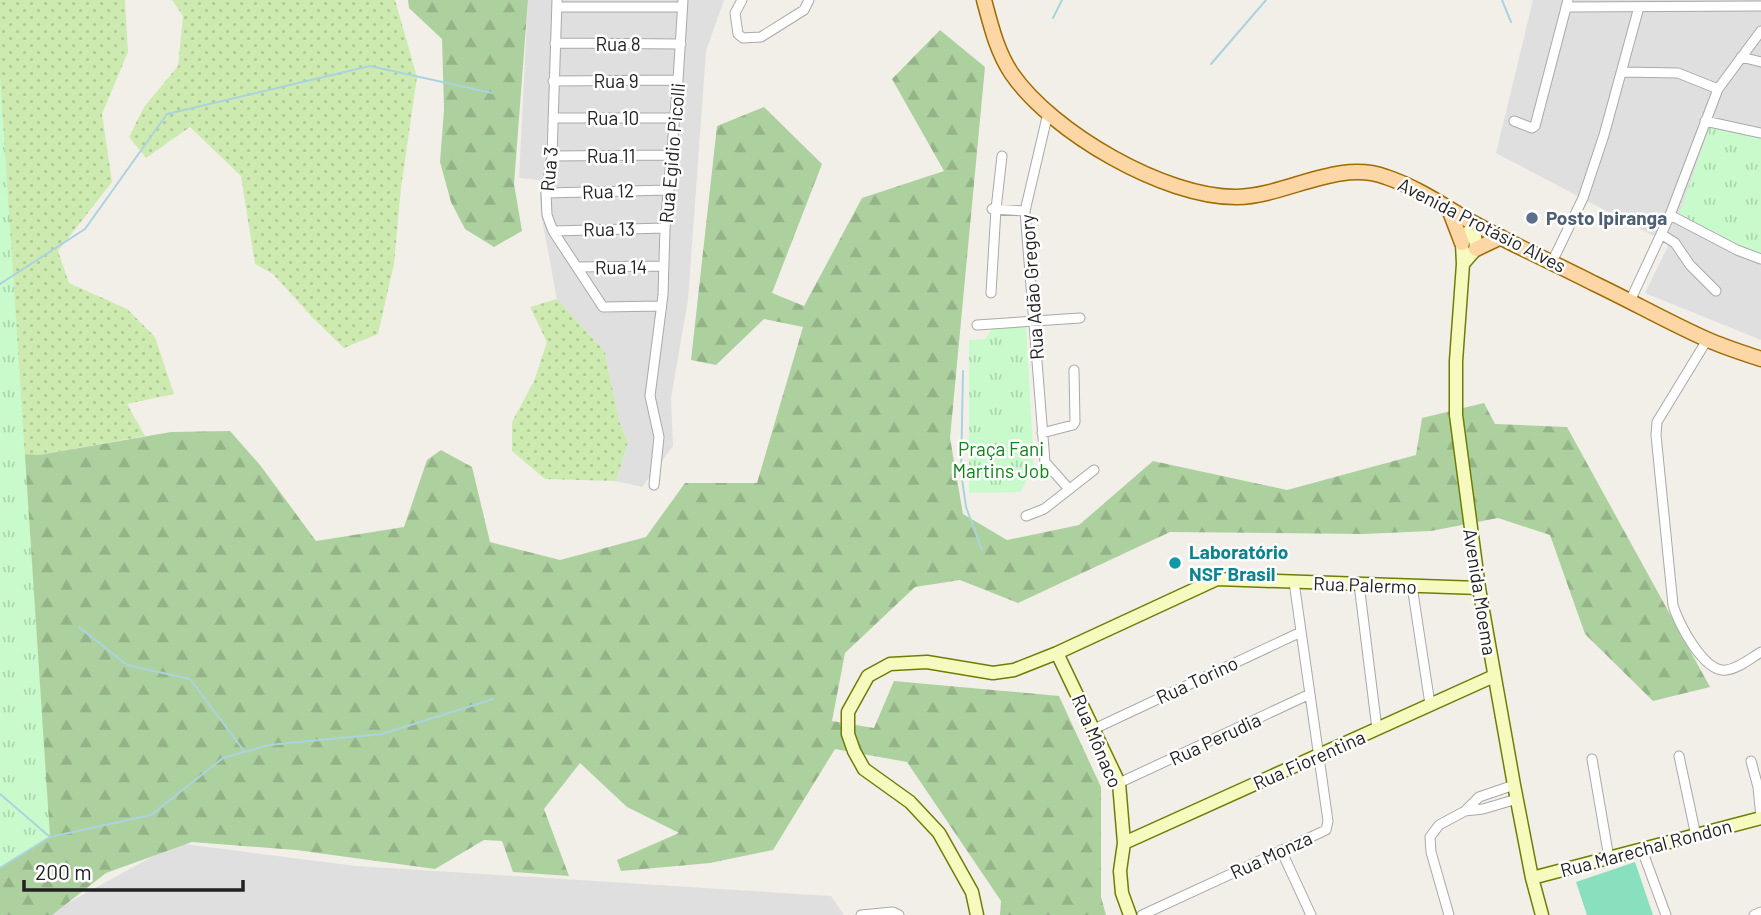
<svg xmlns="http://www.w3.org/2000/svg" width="1761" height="915" viewBox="0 0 1761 915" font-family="Barlow,sans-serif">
<defs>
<pattern id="grass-dots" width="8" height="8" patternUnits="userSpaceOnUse" patternTransform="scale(1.75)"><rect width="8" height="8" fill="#cdebb0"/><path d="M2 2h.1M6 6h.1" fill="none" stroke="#b0c997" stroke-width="1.8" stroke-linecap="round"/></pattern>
<pattern id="forest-firs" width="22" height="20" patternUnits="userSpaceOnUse" patternTransform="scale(1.75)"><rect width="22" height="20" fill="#add19e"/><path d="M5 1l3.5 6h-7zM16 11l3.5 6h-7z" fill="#95b388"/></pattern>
<pattern id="park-tufts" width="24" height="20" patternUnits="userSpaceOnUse" patternTransform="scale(1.75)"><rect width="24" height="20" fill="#c8facc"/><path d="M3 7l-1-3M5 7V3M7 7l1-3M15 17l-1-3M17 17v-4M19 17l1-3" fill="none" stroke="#acd6af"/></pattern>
</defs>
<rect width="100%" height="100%" fill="#f2efe9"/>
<path fill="#e0dfdf" d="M 528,0 L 724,0 L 706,51 L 688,300 L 671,398 L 673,446 L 642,487 L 616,481 L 628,442 L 619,421 L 605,352 L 557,299 L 541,214 L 539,180 L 519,178 Z
M 1533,0 L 1761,0 L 1761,340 L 1645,293 L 1669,244 L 1496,153 Z
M 177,843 L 356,866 L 831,896 L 844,915 L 46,915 Z"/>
<path fill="url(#grass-dots)" d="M 0,0 L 125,0 L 128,52 L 102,114 L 112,182 L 58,251 L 69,283 L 127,309 L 155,337 L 174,394 L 127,404 L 145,436 L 39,455 L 25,455 L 0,868 Z
M 172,0 L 395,0 L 417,77 L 401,188 L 394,264 L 378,334 L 344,348 L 313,318 L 273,274 L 255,264 L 241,176 L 190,127 L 146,158 L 129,137 L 144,107 L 178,66 L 183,16 Z
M 557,299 L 605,352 L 619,421 L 628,442 L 616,481 L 545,479 L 512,451 L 512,422 L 534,381 L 547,342 L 530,307 Z"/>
<path fill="url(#forest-firs)" d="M 408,0 L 528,0 L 514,184 L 522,231 L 494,247 L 465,229 L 451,202 L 440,162 L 444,110 L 442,39 L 409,8 Z
M 940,30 L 985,67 L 950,438 L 963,514 L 1007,540 L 1079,525 L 1153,461 L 1287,490 L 1416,455 L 1422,418 L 1484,403 L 1495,424 L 1567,427 L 1710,687 L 1653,701 L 1585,634 L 1550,535 L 1498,518 L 1431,531 L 1363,534 L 1170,532 L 1018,603 L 960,580 L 915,587 L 845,653 L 832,721 L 874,728 L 894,681 L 1059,696 L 1101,787 L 1101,897 L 1106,915 L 1000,915 L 1001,901 L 907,762 L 835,749 L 773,850 L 710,863 L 621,871 L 617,860 L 679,833 L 627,807 L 580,763 L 544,809 L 569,876 L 513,872 L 502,841 L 484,840 L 435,869 L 296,850 L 192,842 L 106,873 L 52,915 L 0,915 L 0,453 L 39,455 L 171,432 L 230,431 L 260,465 L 316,541 L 404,527 L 427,460 L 441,450 L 472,467 L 490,542 L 560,560 L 646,537 L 685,483 L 757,483 L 803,327 L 764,319 L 716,365 L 691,360 L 717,126 L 764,107 L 822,164 L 772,293 L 804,306 L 862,198 L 944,171 L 892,79 Z"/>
<path fill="url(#park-tufts)" d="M 0,75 L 50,837 L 0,868 Z
M 1710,126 L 1761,136 L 1761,254 L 1744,248 L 1679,214 Z
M 1026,325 L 1034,468 L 1020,492 L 969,493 L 969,340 L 985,339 L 992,329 Z"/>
<path fill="#88e0be" d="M 1635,862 L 1653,915 L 1587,915 L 1576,882 Z"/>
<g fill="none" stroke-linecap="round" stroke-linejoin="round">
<path stroke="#aad3df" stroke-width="2" d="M 1502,0 L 1511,22
M 1053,18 L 1062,0
M 1211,64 L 1266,0
M 0,284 L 85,229 L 167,114 L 370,66 L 492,93
M 963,371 L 961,472 L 966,507 L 982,550
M 79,627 L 127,665 L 190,679 L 244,751
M 0,794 L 50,837
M 0,868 L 50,837 L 151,815 L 223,758 L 269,745 L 382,734 L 493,699"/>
<defs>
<path id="street" d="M 557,0 L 552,156 L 546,193 L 547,215 L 553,231 L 603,307 L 660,306
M 742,0 L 735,13 L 738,34 L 743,38 L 761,37 L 804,10 L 809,0
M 557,7 L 682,7
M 1566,7 L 1761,6
M 555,43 L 681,44
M 1741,57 L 1761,62
M 1622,72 L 1678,73 L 1718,89
M 553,81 L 678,80
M 1048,113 L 1025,211 L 1045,462 L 1069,489
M 553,118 L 674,118
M 1514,121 L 1532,128 L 1535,126 L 1568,0
M 1705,121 L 1761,133
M 552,156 L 671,155
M 546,193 L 669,190
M 992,209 L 1025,211
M 1670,215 L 1737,250 L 1761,259
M 553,231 L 665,228
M 1661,234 L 1675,243 L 1690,265 L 1716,291
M 1552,262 L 1583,198 L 1604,135 L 1639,7
M 577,267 L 664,266
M 991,293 L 996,209 L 1002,156
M 1630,301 L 1670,215 L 1718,89 L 1761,31
M 977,325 L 1080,318
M 1707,340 L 1657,422 L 1656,435 L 1673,605 C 1678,623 1704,673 1726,670 C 1738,669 1751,658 1761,652
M 1042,433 L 1073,425 L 1075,422 L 1074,370
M 654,485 L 659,437 L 650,396 L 663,295 L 665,228 L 678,80 L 683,0
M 1026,516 L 1044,509 L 1094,470
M 1359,584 L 1377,729
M 1412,586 L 1430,704
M 1094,729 L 1301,632
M 1679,756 L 1696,836
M 1592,759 L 1609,858
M 1751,761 L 1758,787 L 1761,818
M 1119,783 L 1310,694
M 1465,811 L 1479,797 L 1514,785
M 1281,850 L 1311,915
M 1642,850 L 1666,915
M 861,915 L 893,912 L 899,915
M 1142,915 L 1326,830 L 1328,821 L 1294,582
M 1449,915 L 1431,852 L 1430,837 L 1439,825 L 1465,811 L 1483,809 L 1517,799
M 1754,915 L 1761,912"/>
<path id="secondary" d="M 1474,223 L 1462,243 L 1463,264 L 1456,361 L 1456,415 L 1479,588 L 1514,785 L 1532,878 L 1542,915
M 1463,264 L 1476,249 L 1474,223
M 1057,653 L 1119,783 L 1124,843 L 1120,871 L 1122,893 L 1130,915
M 1124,843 L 1494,676
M 1532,878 L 1761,818
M 977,915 L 972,892 L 939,833 L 910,802 L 864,769 L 854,751 L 848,734 L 848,712 L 868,676 L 890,664 L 927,662 L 993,673 L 1014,670 L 1057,653 L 1217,579 L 1479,588"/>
<path id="primary" d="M 984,0 C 991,26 997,52 1012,74 C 1052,132 1165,198 1237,197 C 1287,196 1337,159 1386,177 C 1419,188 1445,207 1475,224 C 1513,245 1554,263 1593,283 C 1631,301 1668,322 1706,339 C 1724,347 1743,353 1761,359
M 1449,209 L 1462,243
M 1476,249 L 1501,237"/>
</defs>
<use href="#street" stroke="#a9a9a9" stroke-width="11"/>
<use href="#secondary" stroke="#707d05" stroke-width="15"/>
<use href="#primary" stroke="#a06b00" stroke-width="17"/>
<use href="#street" stroke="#fff" stroke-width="9"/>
<use href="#secondary" stroke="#f7fabf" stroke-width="12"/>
<use href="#primary" stroke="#fcd6a4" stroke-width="14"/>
</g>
<circle fill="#5c6f8a" stroke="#fff" stroke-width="2.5" cx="1532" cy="218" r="7"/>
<circle fill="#0f9aa8" stroke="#fff" stroke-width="2.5" cx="1175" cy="563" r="7"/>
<g text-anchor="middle" stroke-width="5" stroke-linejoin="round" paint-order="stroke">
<g font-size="19" fill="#222" stroke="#fff">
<text x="618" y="51">Rua 8</text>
<text x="616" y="88">Rua 9</text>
<text x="613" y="125">Rua 10</text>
<text transform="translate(672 153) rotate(-85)" y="7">Rua Egidio Picolli</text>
<text x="611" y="163">Rua 11</text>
<text transform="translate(549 169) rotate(-85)" y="7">Rua 3</text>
<text transform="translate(608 191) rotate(-2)" y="7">Rua 12</text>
<text transform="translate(1482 225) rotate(27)" y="7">Avenida Protásio Alves</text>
<text transform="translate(609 229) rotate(-1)" y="7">Rua 13</text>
<text transform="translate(621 267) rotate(-1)" y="7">Rua 14</text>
<text transform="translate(1032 287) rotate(-94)" y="7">Rua Adão Gregory</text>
<text transform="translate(1365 585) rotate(2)" y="7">Rua Palermo</text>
<text transform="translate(1480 592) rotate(81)" y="7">Avenida Moema</text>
<text transform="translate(1197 680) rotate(-25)" y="7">Rua Torino</text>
<text transform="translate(1215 739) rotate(-25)" y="7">Rua Perudia</text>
<text transform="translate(1097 741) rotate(67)" y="7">Rua Mônaco</text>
<text transform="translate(1309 760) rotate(-24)" y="7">Rua Fiorentina</text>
<text transform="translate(1646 848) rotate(-15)" y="7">Rua Marechal Rondon</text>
<text transform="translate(1271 855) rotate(-25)" y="7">Rua Monza</text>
</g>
<g font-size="19" font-weight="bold" fill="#4e5e75" stroke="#fff" text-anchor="start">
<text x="1546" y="225">Posto Ipiranga</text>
</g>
<g font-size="19" fill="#0c8416" stroke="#fff">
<text x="1001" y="456">Praça Fani<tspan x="1001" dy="22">Martins Job</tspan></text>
</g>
<g font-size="19" font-weight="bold" fill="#0d838f" stroke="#fff" text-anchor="start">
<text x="1189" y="559">Laboratório<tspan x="1189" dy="22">NSF Brasil</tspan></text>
</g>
</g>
<path d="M24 880v10h219v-10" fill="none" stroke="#222222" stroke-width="3.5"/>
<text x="35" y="880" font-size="21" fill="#222222" stroke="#ffffff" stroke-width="5" paint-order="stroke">200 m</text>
</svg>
